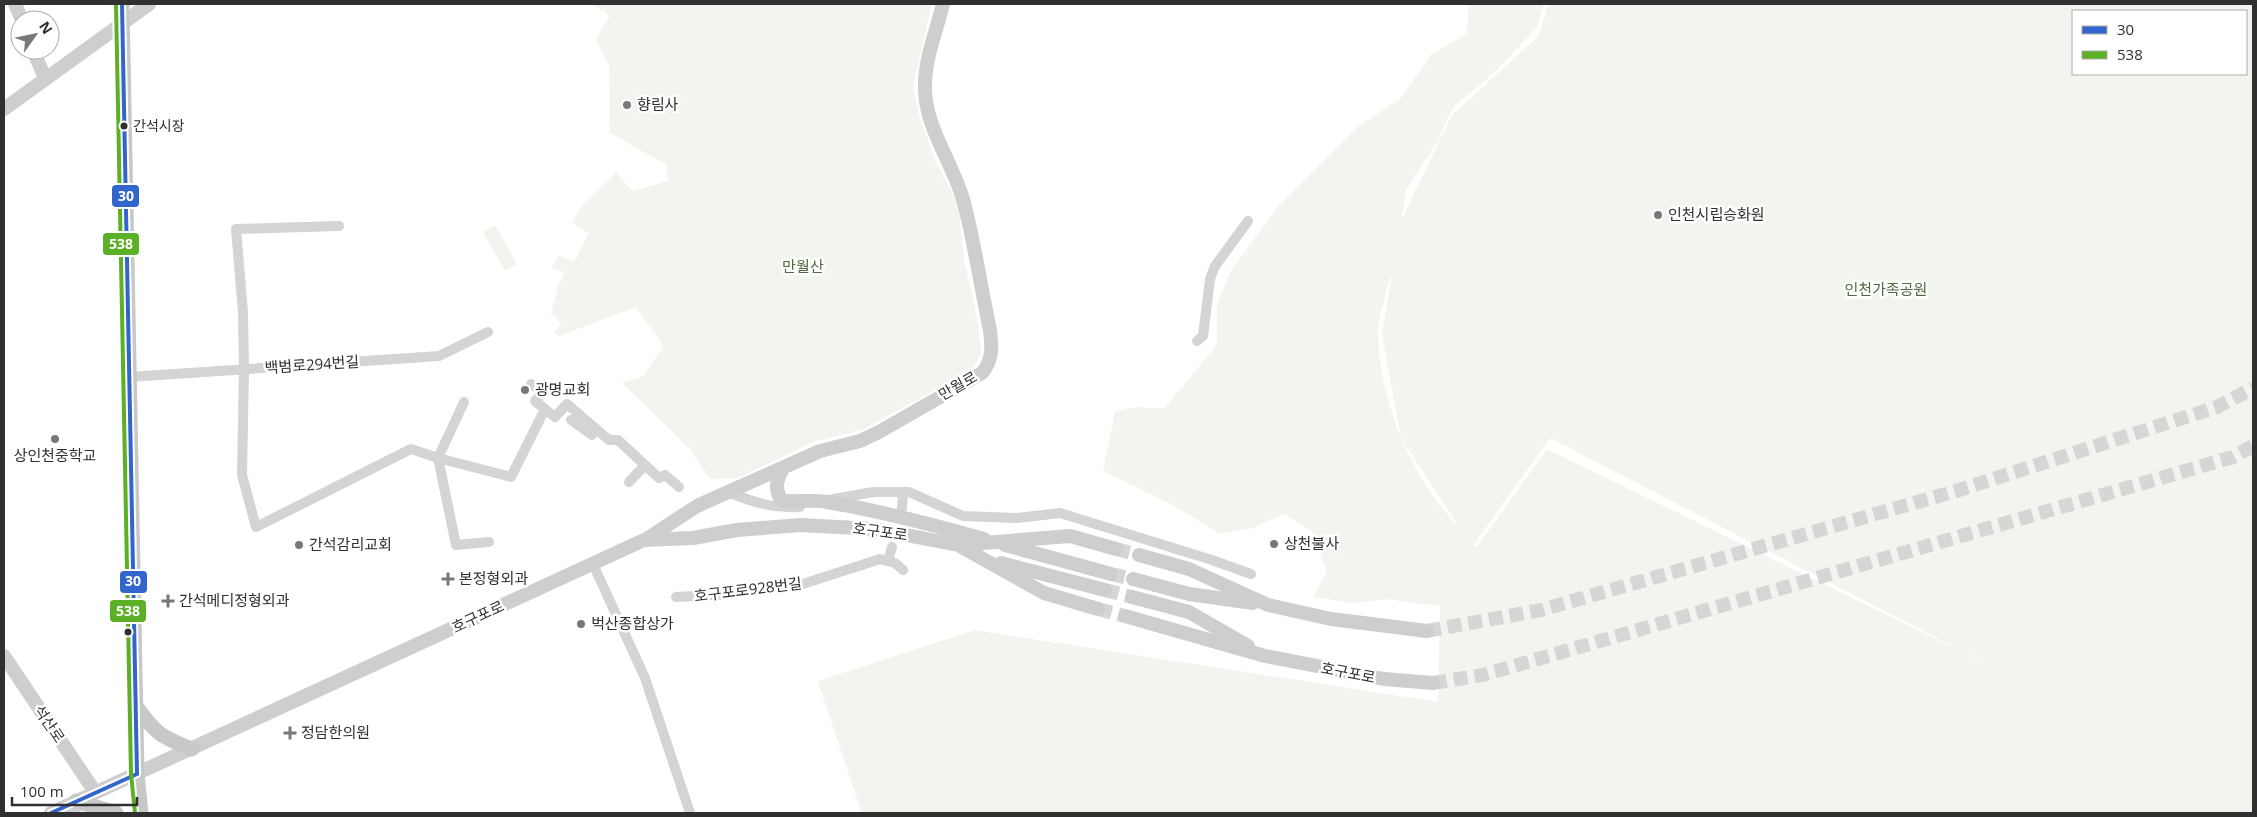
<svg xmlns="http://www.w3.org/2000/svg" width="2257" height="817" viewBox="0 0 2257 817" font-family="'Open Sans','Noto Sans KR',sans-serif">
<rect width="100%" height="100%" fill="#fff"/>
<path fill="#f1f5ed" fill-rule="evenodd" d="M 588,4 L 932,4 L 913,86 L 919,116 L 936,162 L 958,204 L 964,260 L 978,323 L 981,353 L 973,369 L 862,430 L 815,441 L 738,478 L 710,479 L 689,448 L 622,383 L 642,377 L 664,347 L 636,307 L 559,336 L 554,333 L 561,323 L 551,314 L 559,283 L 565,273 L 551,268 L 559,256 L 574,262 L 589,233 L 572,222 L 584,204 L 616,173 L 632,191 L 668,181 L 667,165 L 610,133 L 609,66 L 596,39 L 609,17 L 605,11 Z
M 1469,4 L 1544,4 L 1537,27 L 1495,72 L 1453,107 L 1438,141 L 1406,190 L 1401,221 L 1452,115 L 1539,36 L 1548,4 L 2253,4 L 2253,813 L 862,813 L 818,681 L 975,630 L 1438,702 L 1440,606 L 1385,599 L 1353,603 L 1313,597 L 1327,572 L 1312,531 L 1284,514 L 1252,528 L 1220,534 L 1178,508 L 1103,471 L 1115,412 L 1137,407 L 1164,409 L 1217,345 L 1217,304 L 1231,271 L 1277,208 L 1359,126 L 1401,98 L 1431,55 L 1467,33 ZM 2073,11 L 2246,11 L 2246,74 L 2073,74 ZM 1392,273 L 1382,334 L 1401,438 L 1460,528 C 1412,480 1380,403 1378,336 C 1377,323 1387,286 1392,273 ZM 1550,438 L 1985,663 L 1547,449 L 1477,547 L 1474,544 Z
M 495,225 L 517,264 L 505,271 L 483,232 Z"/>
<g fill="none" stroke-linecap="round" stroke-linejoin="round">
<path stroke="#d6d6d6" stroke-width="14" stroke-dasharray="14 7" stroke-linecap="butt" d="M 1116,549 L 1139,555
M 1111,574 L 1133,579
M 1105,590 L 1132,597
M 1098,609 L 1125,616
M 1427,631 L 1541,610 L 1956,491 L 2217,407 L 2253,388
M 1433,683 L 1483,675 L 2233,457 L 2253,446"/>
<path stroke="#d4d4d4" stroke-width="10" d="M 339,226 L 236,229 L 243,312 L 244,369 L 242,475 L 256,527 L 411,449 L 438,458 L 464,402
M 1197,341 L 1203,336 L 1210,279 L 1215,266 L 1248,221
M 130,377 L 439,356 L 488,332
M 531,384 L 543,392 L 535,401 L 555,417 L 567,404 L 609,440 L 618,440 L 659,478 L 665,475 L 679,487
M 571,420 L 592,435 L 596,429
M 629,482 L 645,465
M 728,492 C 753,502 773,509 800,507
M 828,500 L 873,492 L 909,492 L 963,516 L 1017,518 L 1060,513 L 1212,560 L 1251,574
M 902,508 L 903,492
M 489,542 L 456,545 L 438,458 L 511,477 L 542,415
M 888,561 L 892,547
M 593,564 L 645,678 L 690,813
M 676,597 L 734,594 L 765,586 L 803,584 L 880,559 L 895,563 L 903,570
M 71,803 L 76,813"/>
<path stroke="#cecece" stroke-width="14" d="M 15,4 L 22,20
M 33,50 L 45,78
M 4,109 L 149,4
M 784,467 C 777,478 774,487 781,500 C 796,503 811,499 827,502 C 882,511 931,524 984,539
M 645,540 L 697,506 L 820,451 L 860,441 L 879,432 L 982,373 C 993,360 992,347 990,330 C 981,288 975,245 964,203 C 953,161 923,127 925,82 C 926,56 937,29 943,4
M 958,545 L 1044,593 L 1098,609
M 1005,545 L 1111,574
M 1139,555 L 1189,569 L 1268,605 L 1331,619 L 1427,631
M 1001,563 L 1105,590
M 1133,579 L 1189,594 L 1253,603
M 1132,597 L 1189,612 L 1248,646
M 1125,616 L 1265,656 L 1384,679 L 1433,683
M 4,656 L 95,792
M 51,813 L 644,540 L 693,538 L 737,530 L 801,525 L 875,529 L 958,545 L 1070,536 L 1116,549"/>
<path stroke="#c8c8c8" stroke-width="15" d="M 122,4 L 137,774 L 141,813
M 136,706 C 155,733 161,737 192,749
M 76,801 L 116,813"/>
<defs>
<path id="bus-1" d="M 122,4 L 137,774
M 51,813 L 137,774"/>
<path id="bus-2" d="M 116,4 L 131,774 L 135,813"/>
</defs>
<use href="#bus-1" stroke="#fff" stroke-width="8"/>
<use href="#bus-2" stroke="#fff" stroke-width="8"/>
<use href="#bus-1" stroke="#36c" stroke-width="4"/>
<use href="#bus-2" stroke="#5bb025" stroke-width="4"/>
</g>
<g fill="#787878" stroke="#fff" stroke-width="2">
<circle cx="627" cy="105" r="5"/>
<circle cx="1658" cy="215" r="5"/>
<circle cx="525" cy="390" r="5"/>
<circle cx="55" cy="439" r="5"/>
<circle cx="1274" cy="544" r="5"/>
<circle cx="299" cy="545" r="5"/>
<path d="M445.5 571.5h5v5h5v5h-5v5h-5v-5h-5v-5h5z"/>
<path d="M165.5 593.5h5v5h5v5h-5v5h-5v-5h-5v-5h5z"/>
<circle cx="581" cy="624" r="5"/>
<path d="M287.5 725.5h5v5h5v5h-5v5h-5v-5h-5v-5h5z"/>
</g>
<g fill="#303030" stroke="#fff" stroke-width="2">
<circle cx="124" cy="126" r="4.5"/>
<circle cx="128" cy="632" r="4.5"/>
</g>
<g text-anchor="middle" stroke-width="5" stroke-linejoin="round" paint-order="stroke">
<g font-size="14" fill="#303030" stroke="#fff" text-anchor="start">
<text x="133" y="131">간석시장</text>
</g>
<g font-size="15" fill="#303030" stroke="#fff" text-anchor="start">
<text x="637" y="110">향림사</text>
<text x="1668" y="220">인천시립승화원</text>
<text x="535" y="395">광명교회</text>
<text x="55" y="461" text-anchor="middle">상인천중학교</text>
<text x="1284" y="549">상천불사</text>
<text x="309" y="550">간석감리교회</text>
<text x="459" y="584">본정형외과</text>
<text x="179" y="606">간석메디정형외과</text>
<text x="591" y="629">벅산종합상가</text>
<text x="301" y="738">정담한의원</text>
</g>
<g font-size="15" fill="#506a3f" stroke="#fff">
<text x="803" y="272">만월산</text>
<text x="1886" y="295">인천가족공원</text>
</g>
<g font-size="15" fill="#303030" stroke="#fff">
<text transform="translate(312 365) rotate(-4)" y="5">백범로294번길</text>
<text transform="translate(958 386) rotate(-30)" y="5">만월로</text>
<text transform="translate(880 532) rotate(8)" y="5">호구포로</text>
<text transform="translate(748 590) rotate(-7)" y="5">호구포로928번길</text>
<text transform="translate(478 617) rotate(-25)" y="5">호구포로</text>
<text transform="translate(1348 673) rotate(11)" y="5">호구포로</text>
<text transform="translate(49 724) rotate(56)" y="5">석산로</text>
</g>
</g>
<g stroke="#fff" stroke-width="2">
<rect x="111" y="184" width="29" height="24" rx="5" fill="#36c"/>
<rect x="102" y="232" width="38" height="24" rx="5" fill="#5bb025"/>
<rect x="119" y="570" width="29" height="24" rx="5" fill="#36c"/>
<rect x="109" y="599" width="38" height="24" rx="5" fill="#5bb025"/>
</g>
<g font-size="14" text-anchor="middle" font-weight="bold" fill="#fff">
<text x="126" y="201">30</text>
<text x="121" y="249">538</text>
<text x="133" y="586">30</text>
<text x="128" y="616">538</text>
</g>
<rect width="2257" height="817" fill="none" stroke="#303030" stroke-width="10"/>
<rect x="2072" y="10" width="175" height="65" fill="#ffffff" stroke="#acacac"/>
<rect x="2082" y="26" width="25" height="8" fill="#3366cc" stroke="#acacac"/>
<text x="2117" y="35" font-size="15" fill="#303030">30</text>
<rect x="2082" y="51" width="25" height="8" fill="#5bb025" stroke="#acacac"/>
<text x="2117" y="60" font-size="15" fill="#303030">538</text>
<g transform="translate(35 35) rotate(57)"><circle r="24" fill="#ffffff" stroke="#acacac"/>
<path d="M0-4L9 19L0 12L-9 19Z" fill="#787878"/>
<text y="-8" font-size="14" font-weight="bold" text-anchor="middle" fill="#303030">N</text>
</g>
<path d="M12 797v8h125v-8" fill="none" stroke="#303030" stroke-width="2.5"/>
<text x="20" y="797" font-size="15" fill="#303030" stroke="#ffffff" stroke-width="4" paint-order="stroke">100 m</text>
</svg>
